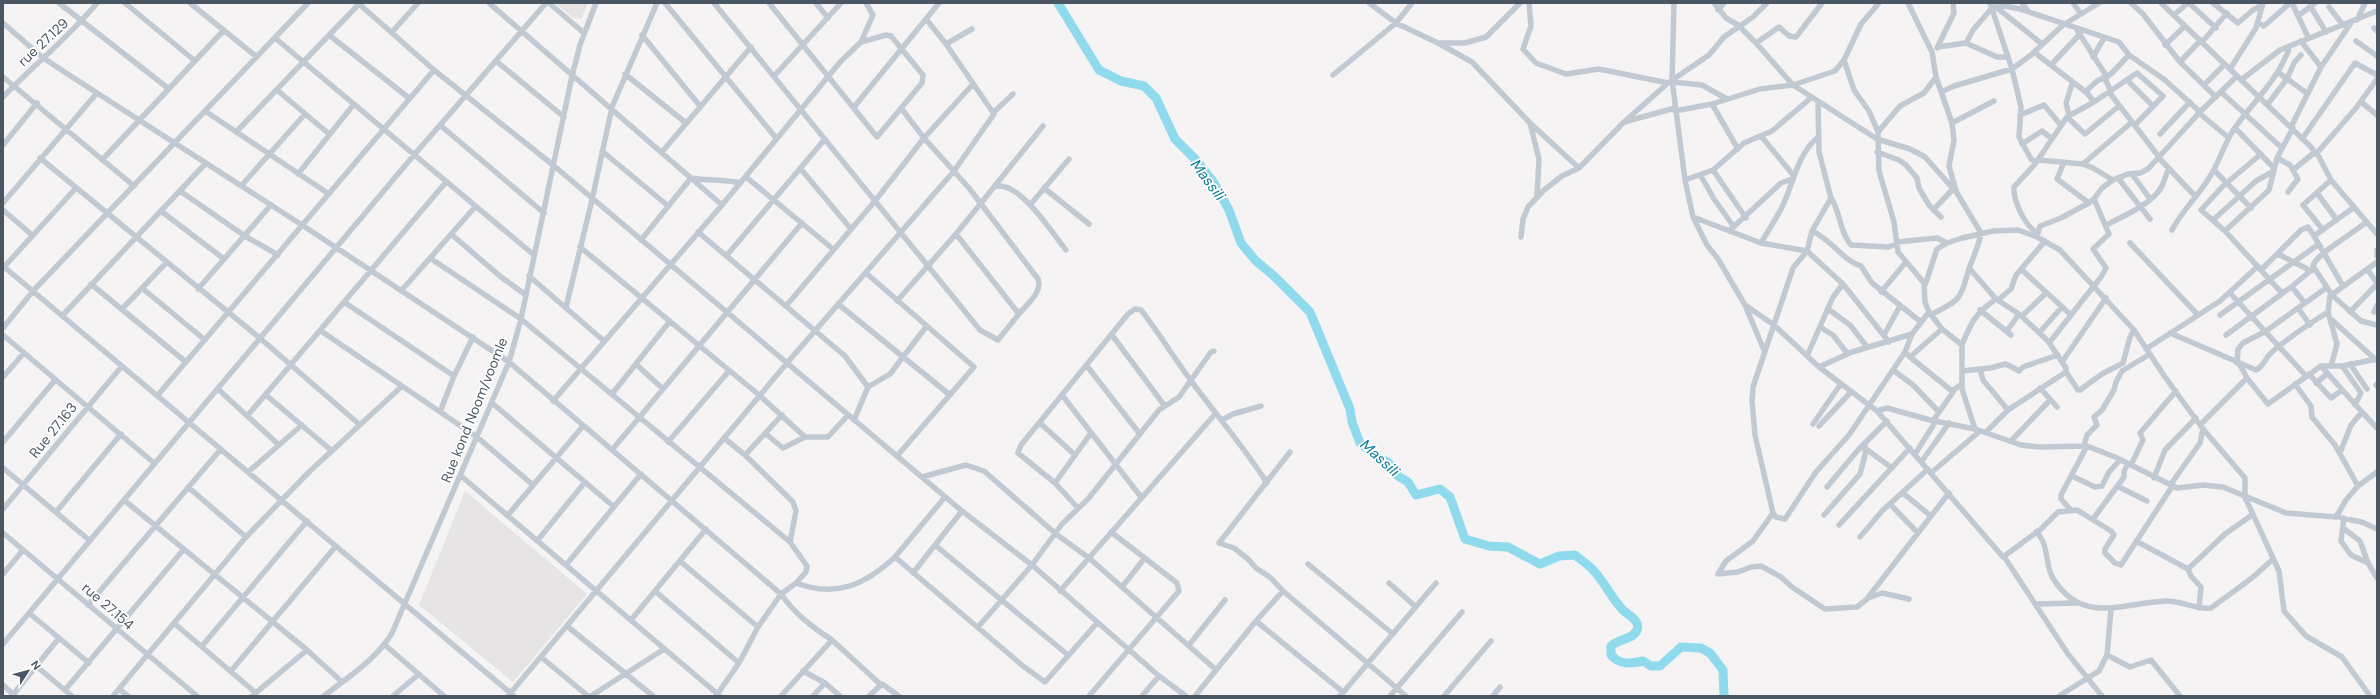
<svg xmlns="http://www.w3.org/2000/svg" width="2380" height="699" viewBox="0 0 2380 699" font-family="'DM Sans',sans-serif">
<rect width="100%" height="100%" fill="#f5f3f3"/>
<path fill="#e6e4e5" d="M 555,3 L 588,3 L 581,19 L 573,18 Z
M 465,491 L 587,594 L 513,682 L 419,605 Z"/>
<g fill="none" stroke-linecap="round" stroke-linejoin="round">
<path stroke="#90daee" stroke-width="9" d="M 1058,3 L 1099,70 L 1121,81 L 1144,86 L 1156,98 L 1175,139 L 1197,161 L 1214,183 L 1229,210 L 1241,243 L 1255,260 L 1275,277 L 1310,312 L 1350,409 L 1352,422 L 1360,443 L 1379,458 L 1388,462 L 1398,476 L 1408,482 L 1416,495 L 1440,489 L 1450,497 L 1465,539 L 1489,546 L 1508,547 L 1540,564 L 1559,556 L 1575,555 C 1581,560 1589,565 1594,571 C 1605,583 1611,597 1622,609 C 1627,615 1641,620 1637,630 C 1633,640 1619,638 1611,646 L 1611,655 C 1620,665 1630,664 1643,661 L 1651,666 L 1660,666 L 1681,647 L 1701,648 L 1710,653 L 1723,670 L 1724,696"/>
<path stroke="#c1cad2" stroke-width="5.5" d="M 59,3 L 169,89
M 125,3 L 195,61
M 190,3 L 257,57
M 358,3 L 434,70 L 553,165 L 962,511 L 1032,565 L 1159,676 L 1186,696
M 489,3 L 722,205
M 549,3 L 584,33
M 665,3 L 776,138
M 714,3 L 980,330 L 998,340 L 1019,314 L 956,234
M 816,3 L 828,18
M 1369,3 L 1396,23 L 1438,43 L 1472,62 L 1530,123 L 1579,168
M 1529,3 L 1531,26 L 1523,49 L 1536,63 L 1566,74 L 1599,69 L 1668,83
M 1674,3 L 1672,80 L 1685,180 L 1693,217 L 1707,245 L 1718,259 L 1745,305 L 1764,350
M 1714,3 L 1726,18 L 1738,25 L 1756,43 L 1793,85 L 1877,139 L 1910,149 L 1925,157 L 1957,193 L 1981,233 C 1979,246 1973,257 1969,269 C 1960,299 1961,300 1932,314
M 1908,3 L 1932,52 L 1936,77 L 1952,123 L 1954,140 L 1949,166 L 1956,191
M 1990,3 L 2012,69 L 2021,107 L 2019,137 L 2031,159 L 2036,162
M 2022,3 L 2028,11
M 2073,3 L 2081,14
M 2131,3 L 2143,14 L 2180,62 L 2216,97
M 2161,3 L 2310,146 L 2319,157 L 2331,180 L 2377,234
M 2189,3 L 2216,28
M 2213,3 L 2238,23 L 2253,10 L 2261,6
M 2292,3 L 2308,37
M 1996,7 L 2042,44
M 2311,7 L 2326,32
M 2329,7 L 2343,25
M 1718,10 L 1724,3
M 2174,15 L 2188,3
M 2298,16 L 2315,3
M 2357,20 L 2365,3
M 3,23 L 42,57 L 66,73 L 302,225 L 509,362 L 781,594 L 796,583 C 836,598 865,585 895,557 L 1023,666 L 1045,682 L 1097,623
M 2258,23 L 2264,26 L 2290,3
M 2374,28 L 2377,31
M 2077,30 L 2107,77
M 392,32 L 418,3
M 329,35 L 409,98
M 642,35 L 700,106
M 275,38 L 534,255
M 2301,41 L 2321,67
M 2356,41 L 2377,56
M 861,42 L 873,15 L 866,3
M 2202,42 L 2227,13
M 1438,43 L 1465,43 L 1486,37 L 1520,3
M 1756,43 L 1779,27 L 1789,36 L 1796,37 L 1822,3
M 1966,43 L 1973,30 L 1992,8 L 2005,6 L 2020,9 L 2119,42 L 2129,55 L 2165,80 L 2200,112
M 946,44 L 972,29
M 2165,45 L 2185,26
M 1938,47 L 1966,43 L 1997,57 L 2008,57
M 1937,48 L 1954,13 L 1953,3
M 2034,52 L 2087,93 L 2094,102
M 2093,57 L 2104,38
M 1844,60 L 1854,90 L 1869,111 L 1878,132
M 496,61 L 564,117
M 2180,62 L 2201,40
M 2051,65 L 2080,34
M 2230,69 L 2256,28 L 2263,3
M 2279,73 L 2308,94
M 625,74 L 686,123
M 775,75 L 841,3
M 1333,75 L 1396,23 L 1412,3
M 3,77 L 134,186
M 1936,77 L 1924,93 L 1900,106 L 1878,132 L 1879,171 L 1894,222 L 1898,252 L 1924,283 L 1925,302 L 1929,312 L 1942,329 L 1962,345 L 1962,389 L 1975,429
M 2104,77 L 2111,91
M 2127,80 L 2153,106
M 2241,80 L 2280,50 L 2377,11
M 1672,82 L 1702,85 L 1727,99
M 2204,85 L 2224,65
M 277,90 L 329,134
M 1941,92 L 1954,86 L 2012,69 L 2031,55 L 2063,25 L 2099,3
M 2085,92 L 2097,81 L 2111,74 L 2129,55
M 2109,92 L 2159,157
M 2221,92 L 2282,148
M 3,97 C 34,65 69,37 97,3
M 1818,102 L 1819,152 L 1831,198 L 1812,231 L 1807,251 L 1793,268 L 1753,387 L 1752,401 L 1755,435 L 1773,513 L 1776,517 L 1785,519 L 1816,472 L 1849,435 L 1905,352 L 1912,334 L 1929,312
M 2361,102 L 2377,115
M 1712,104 L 1738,149
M 2267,105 L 2287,79 L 2294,63 L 2301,55
M 854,107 L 939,3
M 901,108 L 924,138 L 969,188 L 1038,279 C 1043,292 1027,304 1019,314
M 205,111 L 329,194
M 1675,111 L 1712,104 L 1760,89 L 1793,85 L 1835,71 L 1844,60 L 1861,24 L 1879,3
M 994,112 L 1013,94
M 2199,113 L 2229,138
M 2020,115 L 2044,105 L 2060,124
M 2069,115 L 2066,103 L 2072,84
M 2067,117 L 2085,134 L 2119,106
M 1624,122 L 1675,108
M 1530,123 L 1539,159 L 1537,197
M 1952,123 L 1994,101
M 440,125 L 544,213
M 2291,127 L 2321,67 L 2351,23
M 2235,128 L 2273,167
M 2293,128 L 2277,158 L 2269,190 L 2225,231 L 2282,293 L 2290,288 L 2314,268
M 236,132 L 359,4
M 2160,134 L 2190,102
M 1761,136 L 1794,176
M 2302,139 L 2355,63 L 2377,75
M 2022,144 L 2042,131 L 2051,138
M 3,145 L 37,103
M 602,151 L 667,205
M 662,152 L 751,47
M 1877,152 L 1899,160 L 1906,165 L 1917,178 L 1919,188 L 1929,205 L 1941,217
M 2317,153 L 2356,108 L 2377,79
M 40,158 L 261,339 L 360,425
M 2159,158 L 2195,196
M 2277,158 L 2290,165 L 2298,179 L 2288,192
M 102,160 L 224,30
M 2038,160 L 2083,164 L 2093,168 L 2113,180
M 2064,162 L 2057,179 L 2089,203
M 2083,164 L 2132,122
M 800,168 L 851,229
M 1713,170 L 1746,218
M 2214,170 L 2251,208
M 2293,170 L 2315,152
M 298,174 L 354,104
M 2132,174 L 2150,199
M 1701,176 L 1714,199 L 1734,227
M 746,177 L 833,249
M 2118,178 L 2150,219
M 1685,180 L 1713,170 L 1744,143 L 1772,131 L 1811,98
M 241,186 L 305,114
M 994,187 C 1018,178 1052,233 1066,250
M 1044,188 L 1089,224
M 180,191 L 245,236 L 278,255
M 2317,193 L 2337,220
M 1831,198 C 1841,213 1839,231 1851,245 L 1888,247 L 1897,244
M 3,203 L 97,93
M 1030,205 L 1069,159
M 3,210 L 32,235
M 1933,210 L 1953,189
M 161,211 L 224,259
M 1693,217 L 1761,243 L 1807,251 L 1843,284 L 1889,342
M 2213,220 L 2256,181 L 2272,172
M 2366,222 C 2356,232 2315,254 2313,266 L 2332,295 L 2361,321 L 2377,325
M 2106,225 C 2122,217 2154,203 2162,186 C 2165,180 2165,175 2169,169
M 2172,230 C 2182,211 2198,196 2209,178 C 2219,163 2224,144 2234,129 C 2254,101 2279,79 2290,46
M 2323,230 L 2303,205 L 2331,180
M 1729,231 L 1781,183 L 1792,179
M 1812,231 C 1831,239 1842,260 1861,266 L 1872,283 L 1921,322
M 2225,231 L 2201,210 L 2223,186 L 2261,154
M 698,232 L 845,356 L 868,387
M 2037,233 C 2025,225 2013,202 2014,187 L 2035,164 L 2067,117 L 2094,102 L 2137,73 L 2163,96 L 2135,125
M 451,234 L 501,277 L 526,295
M 2037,236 L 2040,226 L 2061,218 L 2087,204 L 2094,199 L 2102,188 L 2113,180 L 2128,174 L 2140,173 L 2148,169 L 2200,112 L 2237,76
M 1521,237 L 1523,219 L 1528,207 L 1544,190 L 1562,176 L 1579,168 L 1624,122 L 1668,83 L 1709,55 L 1724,37 L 1753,17 L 1767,3
M 641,240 L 691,178 C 708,181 724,179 740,183
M 1897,242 L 1937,238 L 1947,243
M 1761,243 C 1768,231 1776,219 1782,207 C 1793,185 1797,155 1817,138
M 2130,243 L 2198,315
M 580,247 L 759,395 L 805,437 L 828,437 L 848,415
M 2377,250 L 2377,256
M 2278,254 L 2311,271
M 727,255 L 825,139
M 430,258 L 521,319 L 790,542 L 807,566 L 806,572 L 796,583
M 3,266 L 514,696
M 4,267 L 76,188
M 1969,268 L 1996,299 L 2019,314 L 2048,341 L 2066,368 L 2066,372 L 2008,410 L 1986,432
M 2021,269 L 2071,315 L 2101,277 L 2106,268 L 2093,249 L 2109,234 L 2094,199
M 2367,269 L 2377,283
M 2261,270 L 2301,230 L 2308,227 L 2314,236
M 866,273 L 974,367 L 897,456
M 529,276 L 604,341
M 91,284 L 186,362
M 1925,285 L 1937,249 L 1947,243 L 1962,238 L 1993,231 L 2018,230 L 2037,237 L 2060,250 L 2134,330 L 2165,377 L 2203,429 L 2245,478 L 2245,497 L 2279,571 L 2284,611 L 2306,636 L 2342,657 L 2370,696
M 2343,286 L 2314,236 L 2353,208
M 2292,287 L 2304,302
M 142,288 L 205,340
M 198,289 L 271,205
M 401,291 L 475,207
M 1881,292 L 1906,262
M 2230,293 L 2306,376
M 1998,300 L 2011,289 L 2016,275 L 2045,241
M 897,301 L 956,234 L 1043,126
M 344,302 L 454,376
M 838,304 L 950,395
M 1745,305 L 1774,325 L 1819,367 L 1877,411 L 2003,557 L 2041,529 L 2058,512 L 2077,510 L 2111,531 L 2114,535 L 2105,549 L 2105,553 L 2115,563 L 2121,565 L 2173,485
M 786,306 L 875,201 L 924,138 L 973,84
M 566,307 L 592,200 L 612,107 L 657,3
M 2298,308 L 2310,325
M 122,309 L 166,263
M 1828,309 L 1850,325 L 1867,347
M 1980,310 L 2011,335
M 2350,312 L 2377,284
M 2374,312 L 2377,305
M 2220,315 L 2319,244
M 62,316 L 206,163
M 2022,316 L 2046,293
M 2332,320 L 2376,360
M 1820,327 L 1833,335 L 1847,353
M 3,328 L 33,291 L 308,3
M 321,331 L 477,437 L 533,485
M 2007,331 L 2019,314
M 2039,333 L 2062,307
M 2170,333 L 2256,370 C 2264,366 2265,358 2272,352 C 2289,337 2309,324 2328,312
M 3,335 L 154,463
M 1112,335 L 1164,405
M 1884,335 L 1900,306
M 2226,335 L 2283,293
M 2049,343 L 2071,315
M 1962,345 C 1971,322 1976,313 1996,299
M 2146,349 L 2220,301 L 2258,266
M 1908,355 L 1910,357 L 1942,329
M 1807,356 L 1833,297 L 1843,284
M 1910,357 L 1952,391 L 1962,384
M 2062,362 L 2106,298
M 2237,363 L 2238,349 L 2243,343 L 2266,331 L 2326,288
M 2350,364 L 2367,389
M 637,365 L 663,389
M 1087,366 L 1139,433
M 2321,366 L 2362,412
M 2331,366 L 2337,344 L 2328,312 L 2330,296 L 2377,262
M 2342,366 L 2361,393 L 2355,405
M 1819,367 L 1852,352 L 1912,334
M 1980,369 L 1983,380 L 2008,410
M 1893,370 L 1913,385 L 1939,412
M 1962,371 L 1990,368 L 2006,364 L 2019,371 L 2023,367 L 2058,355
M 2066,372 L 2078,390 L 2080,390 L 2102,374 L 2123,363 L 2130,337 L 2134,330
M 2309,374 L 2331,398 L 2341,391
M 3,377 L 23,354
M 2247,378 L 2268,404 L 2321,366 L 2342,366 L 2377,359
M 2316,383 L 2327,374
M 2376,385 L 2377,386
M 2040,388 L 2057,407
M 219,390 L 279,445
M 612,394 L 670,321
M 266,395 L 332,451
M 1062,395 L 1141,497
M 157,396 L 434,70
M 553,401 L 722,205 L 841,61 L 861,42 L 886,35 L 891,36 L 923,75 L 922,83 L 877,137 L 769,3
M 492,403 L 613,506
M 1877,411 L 1887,408 L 1930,420 L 1975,429 L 2021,445 L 2040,447 L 2087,446 L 2115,457 L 2177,488 L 2203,485 L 2223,487 L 2286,513 L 2336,517 L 2346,500 L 2358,486 L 2335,445 L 2312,417 L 2311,406 L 2295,384
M 440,412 L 454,376 L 473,337
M 248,415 L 446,182
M 854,420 L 868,387 L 890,374 L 926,327
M 1222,420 L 1233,414 L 1261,406
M 1933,421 L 1953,392
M 1040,423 L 1075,455
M 1813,424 L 1840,385
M 2201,424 L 2247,378 L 2240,365
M 1819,426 L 1851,392
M 766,434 L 783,448 L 805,437
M 724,438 L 745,455 L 793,502 L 796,511 L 790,542
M 2011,441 L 2050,400
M 3,442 L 55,380
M 668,442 L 729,371
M 2084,446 L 2087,435 L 2097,425 L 2094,417 L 2102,410 L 2114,390 L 2116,382 L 2122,371 L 2150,354
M 1866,449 L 1892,468
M 612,450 L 802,223
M 1290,452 L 1219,543 L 1234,548 L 1248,559 L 1256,568 L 1271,578 L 1283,591 L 1406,696
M 2340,453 L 2351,425 L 2362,412 L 2377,428
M 1915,454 L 1936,421
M 745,455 L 782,415
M 1922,461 L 1949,423
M 2131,465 L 2143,440 L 2140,433 L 2176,391
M 3,468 L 89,540
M 248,472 L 302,425
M 1932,472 L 1980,431
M 461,476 L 720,696
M 2072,476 L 2095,487 L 2102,486 L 2109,472 L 2120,460
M 922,477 L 966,465 L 984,471 L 1056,534 L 1089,558 L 1215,669
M 2154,478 L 2165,450 L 2196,418
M 1055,483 L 1018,453 L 1021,445 L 1128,314 L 1135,309 L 1141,310 C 1159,333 1174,358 1192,382 C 1217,416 1244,447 1267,483
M 2171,484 L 2200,443 L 2203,429
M 2117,486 L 2147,501
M 2358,486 L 2377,472
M 188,487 L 246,537
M 1827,487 L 1858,450 L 1887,421
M 1903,493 L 1931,516
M 124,500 L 307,650 L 342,682
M 1890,504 L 1918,533
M 1078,508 L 1055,483 L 1091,433
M 3,509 L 122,366
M 2070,509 L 2061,499 L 2061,495 L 2087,446
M 962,511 L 935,545 L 1068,655
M 56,512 L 121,434
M 1773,513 L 1753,541 L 1726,561 L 1718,574 L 1738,572 L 1751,567 L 1761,566 L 1781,577 L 1792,587 L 1825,609 L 1857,607 L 1866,600 L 1949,493
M 508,515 L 583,426
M 1824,515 L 1860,474 L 1865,455 L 1865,443
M 2341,518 L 2362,522 L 2377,529
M 2344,518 L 2341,541 L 2351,555 L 2368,563 L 2377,578
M 2093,519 L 2124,477 L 2124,471 L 2128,464
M 1839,525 L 1910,448
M 2343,528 L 2360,541 L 2368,563
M 2036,532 C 2050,544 2044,566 2054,580 C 2084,625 2122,603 2165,601 C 2181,600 2195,610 2211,608 L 2252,578 L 2273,559
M 3,533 L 197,696
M 1860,537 L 1882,511 L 1928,469
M 537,541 L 585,482
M 2136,541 L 2188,569
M 895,557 L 945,497
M 2005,558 L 2068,654 L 2102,696
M 681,562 L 758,627
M 1308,564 L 1393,634
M 566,565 L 641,474
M 913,573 L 935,545
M 3,574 L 23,550
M 1389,583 L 1416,607
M 1122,587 L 1144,559
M 655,591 L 739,663
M 1060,591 L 1216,413
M 1868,598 L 1882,593 L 1909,599
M 2037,604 L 2076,603
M 88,605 L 221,449
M 2199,608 L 2201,587 L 2191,576 L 2188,569 L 2225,534 L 2252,515
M 29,613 L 89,663
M 631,620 L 706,529
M 1256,621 L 1343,692
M 175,624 L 256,693
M 567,626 L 653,696
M 978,627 L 1032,565 L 1062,524 L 1088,499 L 1159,410 L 1179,397 L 1211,352 L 1214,351
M 832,640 L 880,684
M 3,644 L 414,155 L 546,3
M 385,645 L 444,696
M 1189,645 L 1225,600
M 202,646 L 307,521
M 2107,655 L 2130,667 L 2151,660 L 2180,696
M 541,657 L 588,696
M 36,666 L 72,696
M 231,671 L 336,546
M 803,671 L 825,683 L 840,696
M 3,685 L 15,696
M 119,689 L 128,696
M 65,690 L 184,549
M 12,696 L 59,638
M 113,696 L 246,537 L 309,472 L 401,387
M 252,696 L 307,650
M 324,696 C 348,677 376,660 392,633 L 509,362 L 521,319 L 572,76 L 580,45 L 596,3
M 393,696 L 419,674
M 508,696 L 787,363 L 954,171 L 994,114 L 946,44 L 926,19
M 591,696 L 664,649
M 716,696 L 739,663 L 758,627 L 781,594 C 795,614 812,627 832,640 L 781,696
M 813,696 L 825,683
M 869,696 L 882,684 L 899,696
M 1089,696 L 1179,591 L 1177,583 L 1111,532
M 1142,696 L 1159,676
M 1195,696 L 1256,621 L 1283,591
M 1340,696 L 1436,583
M 1390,696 L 1462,612
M 1444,696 L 1491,641
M 1493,696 L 1500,687
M 2059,696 L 2099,671 L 2107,655 L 2111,609"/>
</g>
<g text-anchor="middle" stroke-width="3.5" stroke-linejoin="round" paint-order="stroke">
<g font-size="14" fill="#4a5661" stroke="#fff">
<text transform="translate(43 42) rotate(-43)" y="5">rue 27.129</text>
<text transform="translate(474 410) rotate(-68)" y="5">Rue kond Noom/voomle</text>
<text transform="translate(53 430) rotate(-51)" y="5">Rue 27.163</text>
<text transform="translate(108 606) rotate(41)" y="5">rue 27.154</text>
</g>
<g font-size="15" font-style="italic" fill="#0c7c9b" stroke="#fff">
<text transform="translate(1208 180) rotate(53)" y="5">Massili</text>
<text transform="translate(1380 458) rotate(42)" y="5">Massili</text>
</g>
</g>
<rect width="2380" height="699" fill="none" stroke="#4a5661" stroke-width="8"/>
<g transform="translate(28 671) rotate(54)" stroke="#ffffff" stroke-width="3" paint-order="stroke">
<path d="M0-3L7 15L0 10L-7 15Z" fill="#4a5661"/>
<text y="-6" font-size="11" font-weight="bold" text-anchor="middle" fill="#4a5661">N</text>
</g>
</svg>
